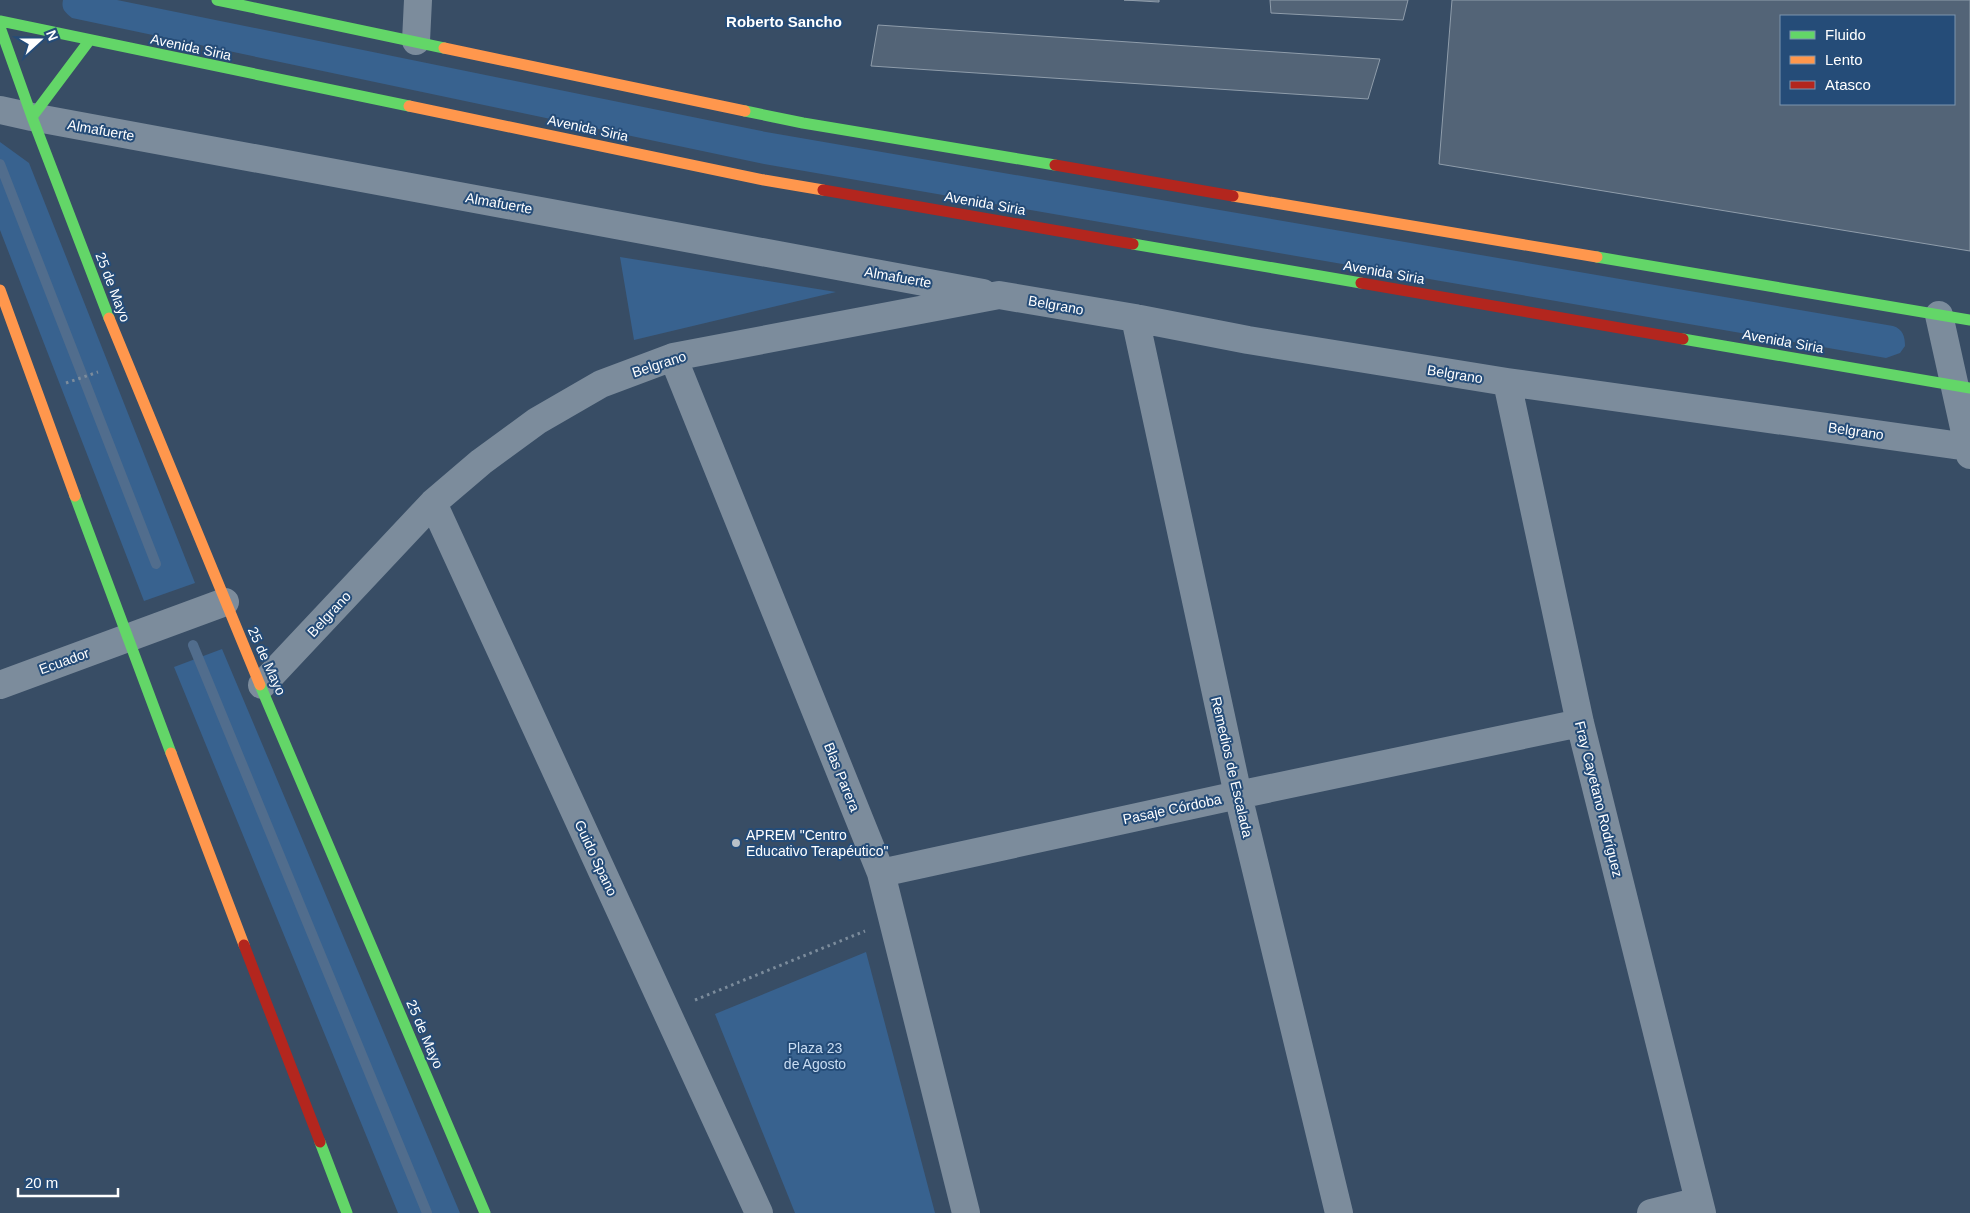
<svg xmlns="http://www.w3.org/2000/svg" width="1970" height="1213" viewBox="0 0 1970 1213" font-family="Helvetica,sans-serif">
<rect width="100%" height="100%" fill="#384d65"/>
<path fill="#38628f" d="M 63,0 L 117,0 L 766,132 L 1893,326 C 1903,329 1905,337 1905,346 L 1900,353 L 1886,358 L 764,164 L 72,18 C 65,12 61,9 63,0 Z
M 0,142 L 29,163 L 195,583 L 144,601 L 0,230 Z
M 620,257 L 836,292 L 634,340 Z
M 222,649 L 460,1213 L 398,1213 L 174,667 Z
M 866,952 L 935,1213 L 795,1213 L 715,1014 Z"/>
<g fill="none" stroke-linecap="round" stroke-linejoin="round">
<path stroke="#516d8d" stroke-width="10" d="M 0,164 L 156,564
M 193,645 L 427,1213"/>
</g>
<path fill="#536477" stroke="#8f9dab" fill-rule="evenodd" d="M 1124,0 L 1159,0 L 1159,2 Z
M 1270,0 L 1408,0 L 1403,20 L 1271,13 Z
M 1452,0 L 1970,0 L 1970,251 L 1439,164 ZM 1781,16 L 1954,16 L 1954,104 L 1781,104 Z
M 878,25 L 1380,59 L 1368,99 L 871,66 Z"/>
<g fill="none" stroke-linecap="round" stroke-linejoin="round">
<path stroke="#7c8c9c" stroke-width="3" stroke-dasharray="2.5 4" stroke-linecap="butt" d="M 66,383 L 98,372
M 695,1000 L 865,931"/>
<path stroke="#7c8c9c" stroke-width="28" d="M 416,41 L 418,0
M 0,110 L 32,117 L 983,293
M 1939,315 L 1970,455
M 1135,318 L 1238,795 L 1339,1213
M 673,357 L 881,873 L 966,1213
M 1507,382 L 1580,723 L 1702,1213
M 433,503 L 759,1213
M 0,685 L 225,602
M 262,685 L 433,503 L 481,462 L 537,421 L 601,384 L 673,357 L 999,295 L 1135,318 L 1248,340 L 1507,382 L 1968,447
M 881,873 L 1238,795 L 1580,723
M 1651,1213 L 1699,1201"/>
<path stroke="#63d668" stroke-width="11" d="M 217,0 L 444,48
M 0,21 L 409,106
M 0,27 L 32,117 L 109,318
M 745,111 L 803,123 L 1055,165
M 32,117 L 89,41
M 1133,244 L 1361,283
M 1597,257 L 1970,320
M 1683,339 L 1970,388
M 75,496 L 171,753
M 260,685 L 485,1213
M 320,1142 L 347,1213"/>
<path stroke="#ff974d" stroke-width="11" d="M 444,48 L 745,111
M 409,106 L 764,180 L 823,190
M 1233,196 L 1597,257
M 0,290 L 75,496
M 109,318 L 260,685
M 171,753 L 244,945"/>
<path stroke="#b3261e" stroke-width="11" d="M 1055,165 L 1233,196
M 823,190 L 1133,244
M 1361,283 L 1683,339
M 244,945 L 320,1142"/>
</g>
<circle fill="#b9c1c9" stroke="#254c78" stroke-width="2" cx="736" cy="843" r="5"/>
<g text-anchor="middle" stroke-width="4" stroke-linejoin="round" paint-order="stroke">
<g font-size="14" fill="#fff" stroke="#254c78">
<text transform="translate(191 47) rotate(12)" y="5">Avenida Siria</text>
<text transform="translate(588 128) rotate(12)" y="5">Avenida Siria</text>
<text transform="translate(101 130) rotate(10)" y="5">Almafuerte</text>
<text transform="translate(499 203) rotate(10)" y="5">Almafuerte</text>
<text transform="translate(985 203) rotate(10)" y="5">Avenida Siria</text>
<text transform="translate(1384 272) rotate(10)" y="5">Avenida Siria</text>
<text transform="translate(898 277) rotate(10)" y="5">Almafuerte</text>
<text transform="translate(113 287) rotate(69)" y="5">25 de Mayo</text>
<text transform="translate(1056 305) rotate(10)" y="5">Belgrano</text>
<text transform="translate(1783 341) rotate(10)" y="5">Avenida Siria</text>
<text transform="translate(659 364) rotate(-18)" y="5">Belgrano</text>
<text transform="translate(1455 374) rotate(9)" y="5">Belgrano</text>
<text transform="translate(1856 431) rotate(8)" y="5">Belgrano</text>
<text transform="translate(329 614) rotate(-47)" y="5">Belgrano</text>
<text transform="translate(64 661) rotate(-20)" y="5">Ecuador</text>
<text transform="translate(267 661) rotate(66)" y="5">25 de Mayo</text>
<text transform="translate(1232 767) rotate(77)" y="5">Remedios de Escalada</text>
<text transform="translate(842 777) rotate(68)" y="5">Blas Parera</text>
<text transform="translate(1599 799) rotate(76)" y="5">Fray Cayetano Rodríguez</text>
<text transform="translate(1172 809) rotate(-12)" y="5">Pasaje Córdoba</text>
<text transform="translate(596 858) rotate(65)" y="5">Guido Spano</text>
<text transform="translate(425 1034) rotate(67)" y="5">25 de Mayo</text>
</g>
<g font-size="14" fill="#fff" stroke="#254c78" text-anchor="start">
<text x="746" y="840">APREM "Centro<tspan x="746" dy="16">Educativo Terapéutico"</tspan></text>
</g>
<g font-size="14" fill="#c9ddf3" stroke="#254c78">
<text x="815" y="1053">Plaza 23<tspan x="815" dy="16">de Agosto</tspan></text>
</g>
<g font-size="15" font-weight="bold" fill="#fff" stroke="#254c78">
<text x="784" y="27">Roberto Sancho</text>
</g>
</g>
<rect x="1780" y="15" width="175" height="90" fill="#254c78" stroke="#7c94ae"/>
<rect x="1790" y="31" width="25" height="8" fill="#63d668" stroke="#7c94ae"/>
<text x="1825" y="40" font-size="15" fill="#ffffff">Fluido</text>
<rect x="1790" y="56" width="25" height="8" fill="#ff974d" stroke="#7c94ae"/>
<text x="1825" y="65" font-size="15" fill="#ffffff">Lento</text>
<rect x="1790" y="81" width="25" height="8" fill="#b3261e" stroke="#7c94ae"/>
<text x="1825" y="90" font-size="15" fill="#ffffff">Atasco</text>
<g transform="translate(40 40) rotate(69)" stroke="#254c78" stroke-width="4" paint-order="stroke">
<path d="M0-4L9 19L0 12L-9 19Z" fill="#ffffff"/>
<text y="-8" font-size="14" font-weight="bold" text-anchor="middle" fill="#ffffff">N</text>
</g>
<path d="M18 1188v8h100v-8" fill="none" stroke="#ffffff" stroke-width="2.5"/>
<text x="25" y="1188" font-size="15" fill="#ffffff" stroke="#254c78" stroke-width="4" paint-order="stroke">20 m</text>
</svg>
